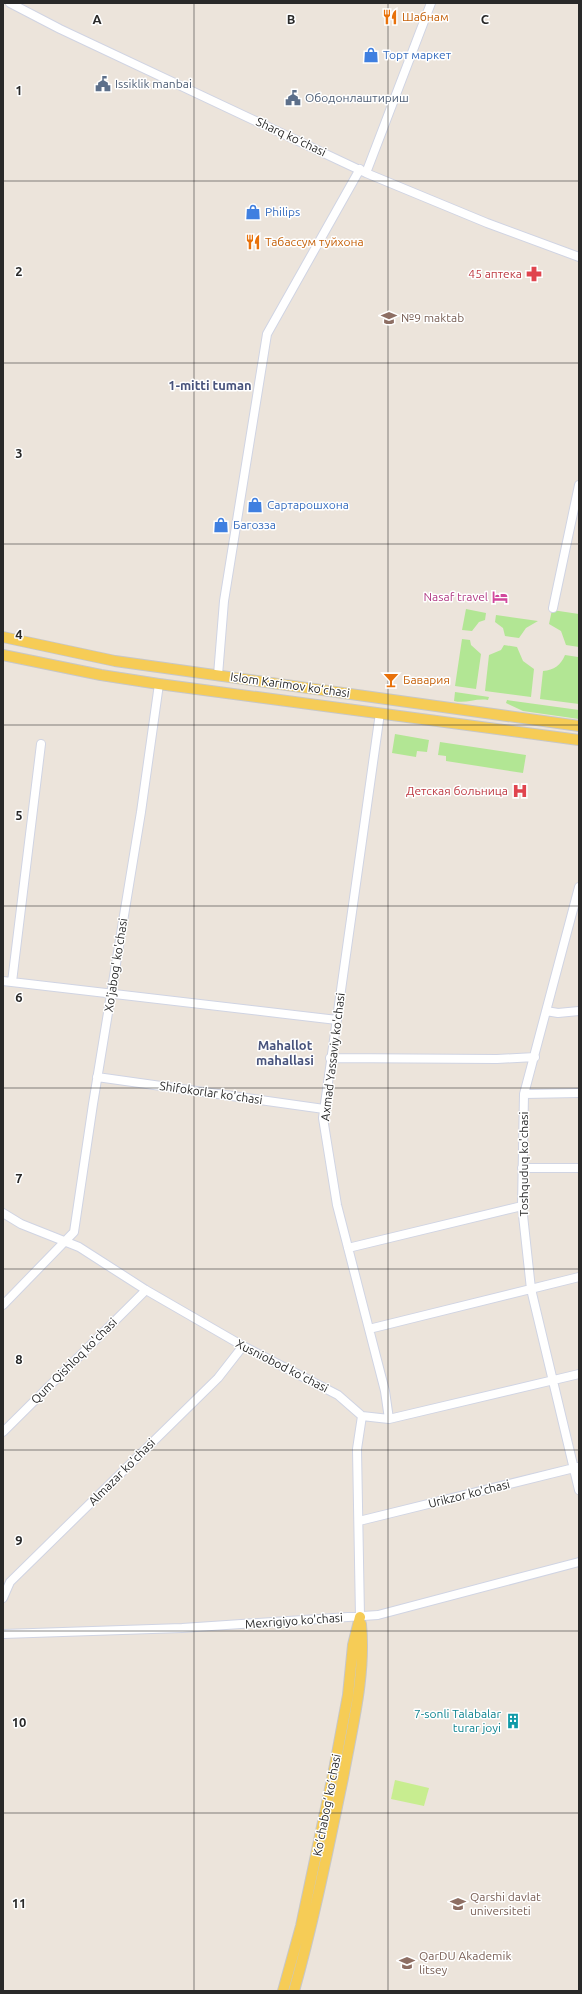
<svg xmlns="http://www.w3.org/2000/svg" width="582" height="1994" viewBox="0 0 582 1994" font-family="Ubuntu,sans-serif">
<rect width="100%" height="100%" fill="#ece4db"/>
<path fill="#b2e694" d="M 466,609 L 486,613 L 485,620 L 479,622 L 472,631 L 462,630 Z
M 552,610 L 579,614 L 579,647 L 566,645 L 561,631 L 549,624 Z
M 496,615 L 538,621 L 526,628 L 519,638 L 505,636 L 503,628 L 495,622 Z
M 462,639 L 470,640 L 471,645 L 481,654 L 476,689 L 455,686 Z
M 504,645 L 517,647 L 523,661 L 534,669 L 531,697 L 485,691 L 489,655 L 501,650 Z
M 565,655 L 578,657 L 579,704 L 540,699 L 543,671 C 554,670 561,665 565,655 Z
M 455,692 L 489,697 L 488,700 C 475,698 466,704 454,701 Z
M 507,700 L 579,710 L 579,719 L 523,711 L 506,703 Z
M 395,734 L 429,740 L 427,752 L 417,751 L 416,757 L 392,753 Z
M 440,742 L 526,755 L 523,773 L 446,761 L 446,756 L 438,755 Z"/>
<path fill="#c8ed90" d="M 395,1780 L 429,1788 L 424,1806 L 391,1799 Z"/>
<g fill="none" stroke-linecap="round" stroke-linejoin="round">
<defs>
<path id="minor" d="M 10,3 L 60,29 L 366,173 L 487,223 L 579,257
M 366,173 L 431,3
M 553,608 L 579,485
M 218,675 L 224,601 L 267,334 L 360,169
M 380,713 L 323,1118 L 337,1205 L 385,1391 L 389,1419
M 579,887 L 524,1094 L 522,1206 L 531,1289 L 579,1490
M 3,981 L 337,1020
M 12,982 L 41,744
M 546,1011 L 558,1013 L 579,1011
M 330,1058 L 497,1059 L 535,1057
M 97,1077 L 324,1109
M 524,1094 L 579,1093
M 522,1168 L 579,1168
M 3,1213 L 21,1224 L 79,1247 L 146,1290 L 243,1346 L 338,1395 L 362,1416 L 389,1419 L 579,1374
M 348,1248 L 522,1206
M 3,1305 L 74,1232 L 93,1104 L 141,812 L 159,684
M 369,1329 L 579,1277
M 3,1432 L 146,1290
M 359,1521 L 578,1467
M 3,1598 L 10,1582 L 218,1378 L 243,1346
M 360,1617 L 357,1449 L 362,1416
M 3,1634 L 182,1628 L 378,1615 L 579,1562"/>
<path id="major" d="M 3,637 L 115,661 L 579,726
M 3,655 L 101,675 L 159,684 L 579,740
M 283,1991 L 301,1926 L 334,1770 L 348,1695 L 353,1645 L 360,1617
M 294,1991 C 314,1920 328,1849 343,1778 C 352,1728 366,1675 361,1624"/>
</defs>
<use href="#minor" stroke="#d0d4e3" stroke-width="10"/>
<use href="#major" stroke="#c7c7c7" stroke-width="12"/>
<use href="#minor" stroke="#fff" stroke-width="8"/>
<use href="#major" stroke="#f6cc56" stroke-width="10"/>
</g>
<path fill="none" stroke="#292929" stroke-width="1" stroke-opacity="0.55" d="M 194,3 L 194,1991M 388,3 L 388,1991M 3,181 L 579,181M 3,363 L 579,363M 3,544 L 579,544M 3,725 L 579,725M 3,906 L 579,906M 3,1088 L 579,1088M 3,1269 L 579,1269M 3,1450 L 579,1450M 3,1631 L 579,1631M 3,1813 L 579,1813"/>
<defs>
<symbol id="restaurant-bare" viewBox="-9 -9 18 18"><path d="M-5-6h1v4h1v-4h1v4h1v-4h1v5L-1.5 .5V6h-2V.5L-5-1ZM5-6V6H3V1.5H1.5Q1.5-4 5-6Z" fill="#e8710a" stroke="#fff" stroke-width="2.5" paint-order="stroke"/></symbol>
<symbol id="shop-bare" viewBox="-9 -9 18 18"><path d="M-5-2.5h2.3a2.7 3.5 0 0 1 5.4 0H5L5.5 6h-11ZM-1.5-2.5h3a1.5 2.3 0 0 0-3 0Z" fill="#3f7fe0" stroke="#fff" stroke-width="2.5" paint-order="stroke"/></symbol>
<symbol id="civic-bare" viewBox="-9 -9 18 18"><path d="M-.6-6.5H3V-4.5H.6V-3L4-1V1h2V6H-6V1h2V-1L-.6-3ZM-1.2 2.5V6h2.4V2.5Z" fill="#5c6f8a" stroke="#fff" stroke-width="2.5" paint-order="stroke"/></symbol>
<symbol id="pharmacy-bare" viewBox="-9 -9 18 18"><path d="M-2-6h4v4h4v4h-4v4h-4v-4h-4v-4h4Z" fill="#e0444e" stroke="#fff" stroke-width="2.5" paint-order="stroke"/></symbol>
<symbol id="school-bare" viewBox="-9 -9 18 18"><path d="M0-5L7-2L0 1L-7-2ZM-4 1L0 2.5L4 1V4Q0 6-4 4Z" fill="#8d6e63" stroke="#fff" stroke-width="2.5" paint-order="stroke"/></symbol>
<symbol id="hotel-bare" viewBox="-9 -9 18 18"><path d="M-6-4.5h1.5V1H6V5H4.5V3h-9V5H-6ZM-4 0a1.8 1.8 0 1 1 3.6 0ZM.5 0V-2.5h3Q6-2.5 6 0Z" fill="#d1479c" stroke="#fff" stroke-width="2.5" paint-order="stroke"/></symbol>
<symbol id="bar-bare" viewBox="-9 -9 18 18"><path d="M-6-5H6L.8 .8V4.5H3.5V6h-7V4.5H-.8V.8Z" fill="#e8710a" stroke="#fff" stroke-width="2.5" paint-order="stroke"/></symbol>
<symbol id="hospital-bare" viewBox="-9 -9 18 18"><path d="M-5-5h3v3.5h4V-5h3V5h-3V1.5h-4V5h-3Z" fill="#e0444e" stroke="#fff" stroke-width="2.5" paint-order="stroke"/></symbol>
<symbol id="building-bare" viewBox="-9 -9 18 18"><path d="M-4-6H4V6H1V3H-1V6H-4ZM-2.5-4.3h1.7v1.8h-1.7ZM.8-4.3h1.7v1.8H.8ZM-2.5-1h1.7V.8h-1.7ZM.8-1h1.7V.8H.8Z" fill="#0f9aa8" stroke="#fff" stroke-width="2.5" paint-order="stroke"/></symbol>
<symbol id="university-bare" viewBox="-9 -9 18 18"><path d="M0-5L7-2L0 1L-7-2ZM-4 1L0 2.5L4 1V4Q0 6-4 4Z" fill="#8d6e63" stroke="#fff" stroke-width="2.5" paint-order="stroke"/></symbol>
</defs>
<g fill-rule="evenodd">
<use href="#restaurant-bare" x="379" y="6" width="22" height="22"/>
<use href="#shop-bare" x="360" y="44" width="22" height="22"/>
<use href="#civic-bare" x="92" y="73" width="22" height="22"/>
<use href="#civic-bare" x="282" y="87" width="22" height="22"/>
<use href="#shop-bare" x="242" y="201" width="22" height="22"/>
<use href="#restaurant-bare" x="242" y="231" width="22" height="22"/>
<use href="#pharmacy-bare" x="523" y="263" width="22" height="22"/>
<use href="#school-bare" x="378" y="307" width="22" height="22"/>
<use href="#shop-bare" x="244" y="494" width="22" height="22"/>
<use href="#shop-bare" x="210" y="514" width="22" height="22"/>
<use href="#hotel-bare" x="489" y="586" width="22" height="22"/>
<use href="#bar-bare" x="380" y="669" width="22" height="22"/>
<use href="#hospital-bare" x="509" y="780" width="22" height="22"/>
<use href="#building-bare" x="502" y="1710" width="22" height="22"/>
<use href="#university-bare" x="447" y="1893" width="22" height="22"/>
<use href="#school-bare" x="396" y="1952" width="22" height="22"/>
</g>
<g text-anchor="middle" stroke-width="3" stroke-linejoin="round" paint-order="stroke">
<g font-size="12" fill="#c56008" stroke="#fff" text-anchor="start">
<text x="402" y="21">Шабнам</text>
<text x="265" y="246">Табассум туйхона</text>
<text x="403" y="684">Бавария</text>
</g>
<g font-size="12" fill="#366cbe" stroke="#fff" text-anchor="start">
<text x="383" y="59">Торт маркет</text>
<text x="265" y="216">Philips</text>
<text x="267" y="509">Сартарошхона</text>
<text x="233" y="529">Багозза</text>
</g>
<g font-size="12" fill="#4e5e75" stroke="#fff" text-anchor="start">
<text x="115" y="88">Issiklik manbai</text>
<text x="305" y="102">Ободонлаштириш</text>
</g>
<g font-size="12" fill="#292929" stroke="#fff">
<text transform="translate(291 137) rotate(25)" y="4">Sharq ko‘chasi</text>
<text transform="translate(290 685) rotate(8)" y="4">Islom Karimov ko‘chasi</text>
<text transform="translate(116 965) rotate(-81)" y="4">Xo'jabog' ko'chasi</text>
<text transform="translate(333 1057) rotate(-83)" y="4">Axmad Yassaviy ko'chasi</text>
<text transform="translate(211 1093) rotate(8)" y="4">Shifokorlar ko'chasi</text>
<text transform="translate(524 1164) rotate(-90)" y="4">Toshquduq ko'chasi</text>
<text transform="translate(74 1361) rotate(-45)" y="4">Qum Qishloq ko'chasi</text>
<text transform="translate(282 1366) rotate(27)" y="4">Xusniobod ko'chasi</text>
<text transform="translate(122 1472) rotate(-45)" y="4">Almazar ko'chasi</text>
<text transform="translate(469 1494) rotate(-14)" y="4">Urikzor ko'chasi</text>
<text transform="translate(294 1621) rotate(-4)" y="4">Mexrigiyo ko'chasi</text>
<text transform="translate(327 1805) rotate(-79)" y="4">Ko‘chabog‘ ko‘chasi</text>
</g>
<g font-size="12" fill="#be3a42" stroke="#fff" text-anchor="end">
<text x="522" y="278">45 аптека</text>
<text x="508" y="795">Детская больница</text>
</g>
<g font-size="12" fill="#785e54" stroke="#fff" text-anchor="start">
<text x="401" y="322">№9 maktab</text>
<text x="470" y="1901">Qarshi davlat<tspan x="470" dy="14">universiteti</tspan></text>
<text x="419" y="1960">QarDU Akademik<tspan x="419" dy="14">litsey</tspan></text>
</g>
<g font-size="12" fill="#b23c85" stroke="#fff" text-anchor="end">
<text x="488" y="601">Nasaf travel</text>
</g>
<g font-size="12" fill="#0d838f" stroke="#fff" text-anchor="end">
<text x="501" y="1718">7-sonli Talabalar<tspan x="501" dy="14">turar joyi</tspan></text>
</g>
<g font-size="13" font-weight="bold" fill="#48537c" stroke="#fff">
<text x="210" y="390">1-mitti tuman</text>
<text x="285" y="1050">Mahallot<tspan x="285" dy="15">mahallasi</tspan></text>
</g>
</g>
<g font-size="13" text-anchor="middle" font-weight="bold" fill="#292929" stroke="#fff" stroke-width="3" stroke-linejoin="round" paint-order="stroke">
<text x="97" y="24">A</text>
<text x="291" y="24">B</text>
<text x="485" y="24">C</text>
<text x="19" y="95">1</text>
<text x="19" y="276">2</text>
<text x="19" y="458">3</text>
<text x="19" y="639">4</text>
<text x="19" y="820">5</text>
<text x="19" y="1002">6</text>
<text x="19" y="1183">7</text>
<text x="19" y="1364">8</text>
<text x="19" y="1545">9</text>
<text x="19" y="1727">10</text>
<text x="19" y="1908">11</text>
</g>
<rect width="582" height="1994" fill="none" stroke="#292929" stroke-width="8"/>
</svg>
